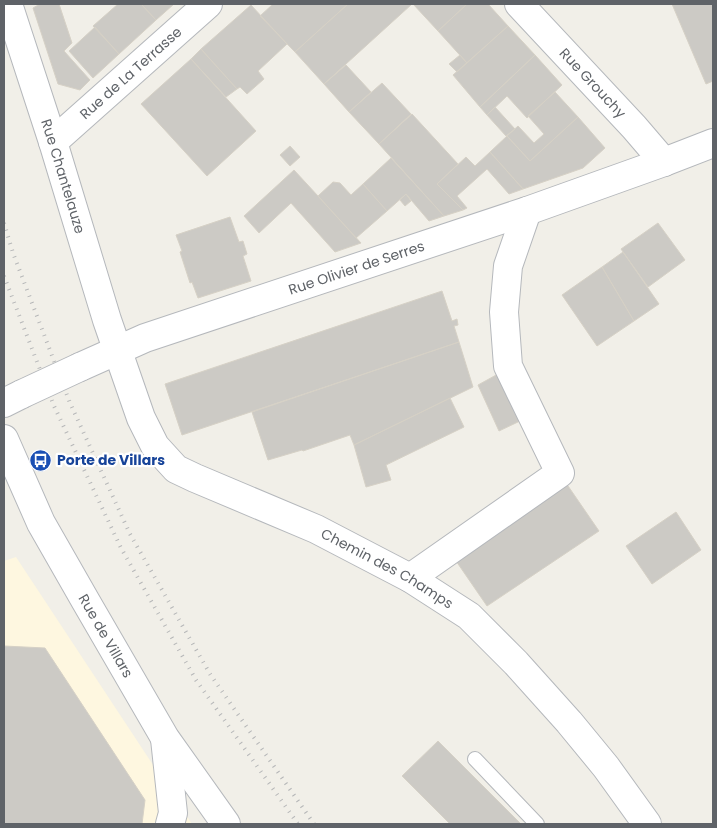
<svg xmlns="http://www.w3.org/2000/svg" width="717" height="828" viewBox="0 0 717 828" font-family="Poppins,sans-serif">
<rect width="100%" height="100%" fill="#f1efe8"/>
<path fill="#fef7e0" d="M 16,557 L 192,824 L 4,824 L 4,561 Z"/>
<path fill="#cccac5" stroke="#d6d1c6" d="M 40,4 L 59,4 L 72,43 L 64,51 L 90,80 L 80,90 L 58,84 L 33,8 Z
M 118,4 L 141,4 L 156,20 L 119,54 L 93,26 Z
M 141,4 L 174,4 L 156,20 Z
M 273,4 L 348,4 L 295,52 L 260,16 Z
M 348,4 L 412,4 L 324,84 L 295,52 Z
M 413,4 L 467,4 L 438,31 Z
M 467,4 L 488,4 L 508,26 L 467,63 L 438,31 Z
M 672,4 L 713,4 L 713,81 L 706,84 Z
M 251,5 L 287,44 L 258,71 L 264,79 L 247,94 L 240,87 L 237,89 L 201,49 Z
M 508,26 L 535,55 L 480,107 L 453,75 Z
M 95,27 L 119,54 L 93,78 L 69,51 Z
M 201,49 L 237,89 L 226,97 L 191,59 Z
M 460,55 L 467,63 L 457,72 L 449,64 Z
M 535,55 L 562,85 L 527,118 L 507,96 L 487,115 L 480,107 Z
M 191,59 L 256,131 L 207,176 L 141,104 Z
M 346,65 L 371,92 L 349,112 L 324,84 Z
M 382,83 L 411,114 L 379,144 L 349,112 Z
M 555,92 L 578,117 L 530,161 L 507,136 L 518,126 L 534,143 L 544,134 L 528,116 Z
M 495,107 L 515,129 L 506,136 L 487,115 Z
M 412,114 L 458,164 L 437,184 L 463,210 L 444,216 L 379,144 Z
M 578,117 L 605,148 L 583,168 L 523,189 L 490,152 L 507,136 L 530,161 Z
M 290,146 L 300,157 L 290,166 L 280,155 Z
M 490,152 L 523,189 L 509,194 L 487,169 L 457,196 L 467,208 L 463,210 L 437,184 L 466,157 L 475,166 Z
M 391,158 L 444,216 L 429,221 L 406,194 L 387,211 L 363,184 Z
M 294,170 L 318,196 L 361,243 L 335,252 L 291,203 L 259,233 L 244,216 Z
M 333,182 L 340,183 L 351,195 L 363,184 L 387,211 L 356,238 L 318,196 Z
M 406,194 L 411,201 L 405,206 L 400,200 Z
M 230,217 L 239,242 L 243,241 L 247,254 L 243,256 L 251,281 L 198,298 L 192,282 L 190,283 L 180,252 L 182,251 L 176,235 Z
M 658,223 L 685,260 L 648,287 L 621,249 Z
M 623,252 L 659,304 L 634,321 L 602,267 Z
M 602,267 L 634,321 L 597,346 L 562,295 Z
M 442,291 L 452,321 L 457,319 L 458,325 L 454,326 L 459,342 L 182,435 L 165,384 Z
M 459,342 L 473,387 L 354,445 L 350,435 L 303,451 L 302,450 L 268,460 L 252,412 Z
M 498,374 L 520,421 L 499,431 L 478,385 Z
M 450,398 L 464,427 L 386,465 L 391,480 L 366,487 L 354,445 Z
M 566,483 L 599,531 L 487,606 L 454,558 Z
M 676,512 L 701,550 L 652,584 L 626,546 Z
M 4,646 L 45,648 L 145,800 L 142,824 L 4,824 Z
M 438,741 L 521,824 L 450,824 L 402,776 Z"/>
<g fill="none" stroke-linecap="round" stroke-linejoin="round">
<defs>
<path id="service" d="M 475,759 L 537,824"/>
<g id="minor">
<path id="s1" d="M 8,4 L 53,142 L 107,320 L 141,418 L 155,446 L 176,469 L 195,478 L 316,529 L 410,578 L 469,616 L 516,663 L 569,722 L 606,767 L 647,824"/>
<path id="s2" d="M 519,4 L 634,127 L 664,162"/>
<path id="s3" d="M 53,142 L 208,4"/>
<path id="s4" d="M 80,367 L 145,338 L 527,211 L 664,162 L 713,143"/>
<path d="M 4,403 L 22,394"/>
<path id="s5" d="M 4,439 L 41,523 L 85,600 L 165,738 L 226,824"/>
<path d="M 410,578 L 560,473 L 508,366 L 504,312 L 508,266 L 527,211"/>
<path d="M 165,739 L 173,813 L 170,824"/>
</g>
</defs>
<use href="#service" stroke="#b5b8bc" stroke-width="16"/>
<use href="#minor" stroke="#b5b8bc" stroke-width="30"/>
<use href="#service" stroke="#fff" stroke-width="14"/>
<use href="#minor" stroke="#fff" stroke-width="28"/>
<path stroke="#b6b7b8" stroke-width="4" stroke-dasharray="1 6" stroke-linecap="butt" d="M 4,223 L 13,253 L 70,403 L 130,534 L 210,674 L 314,824
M 4,276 L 54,406 L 121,548 L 196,680 L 298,824"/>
<defs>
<path id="minor-bridge" d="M 22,394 L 80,367"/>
</defs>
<use href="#minor-bridge" stroke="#b5b8bc" stroke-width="30" stroke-linecap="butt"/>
<use href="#minor-bridge" stroke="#fff" stroke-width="28"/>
</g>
<defs>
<symbol id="bus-disc" viewBox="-11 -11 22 22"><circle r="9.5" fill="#1a4fb4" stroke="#fff"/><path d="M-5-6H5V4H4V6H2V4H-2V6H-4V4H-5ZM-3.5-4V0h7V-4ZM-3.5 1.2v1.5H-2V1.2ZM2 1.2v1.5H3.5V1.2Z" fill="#fff"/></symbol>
</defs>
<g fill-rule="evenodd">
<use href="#bus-disc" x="28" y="448" width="25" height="25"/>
</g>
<g text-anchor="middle" stroke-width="4.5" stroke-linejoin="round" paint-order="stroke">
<g font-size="14" fill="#5f6368" stroke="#fff">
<text dy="5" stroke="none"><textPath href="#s3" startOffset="104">Rue de La Terrasse</textPath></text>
<text dy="5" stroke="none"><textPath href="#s2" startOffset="108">Rue Grouchy</textPath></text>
<text dy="5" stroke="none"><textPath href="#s1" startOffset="181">Rue Chantelauze</textPath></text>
<text dy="5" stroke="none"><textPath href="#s4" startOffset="294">Rue Olivier de Serres</textPath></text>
<text dy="5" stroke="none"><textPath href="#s1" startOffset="731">Chemin des Champs</textPath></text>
<text dy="5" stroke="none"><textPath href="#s5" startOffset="222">Rue de Villars</textPath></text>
</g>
<g font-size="14" font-weight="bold" fill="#164399" stroke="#fff" text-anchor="start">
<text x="57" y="465">Porte de Villars</text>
</g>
</g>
<rect width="717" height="828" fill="none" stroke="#5f6368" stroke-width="10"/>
</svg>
